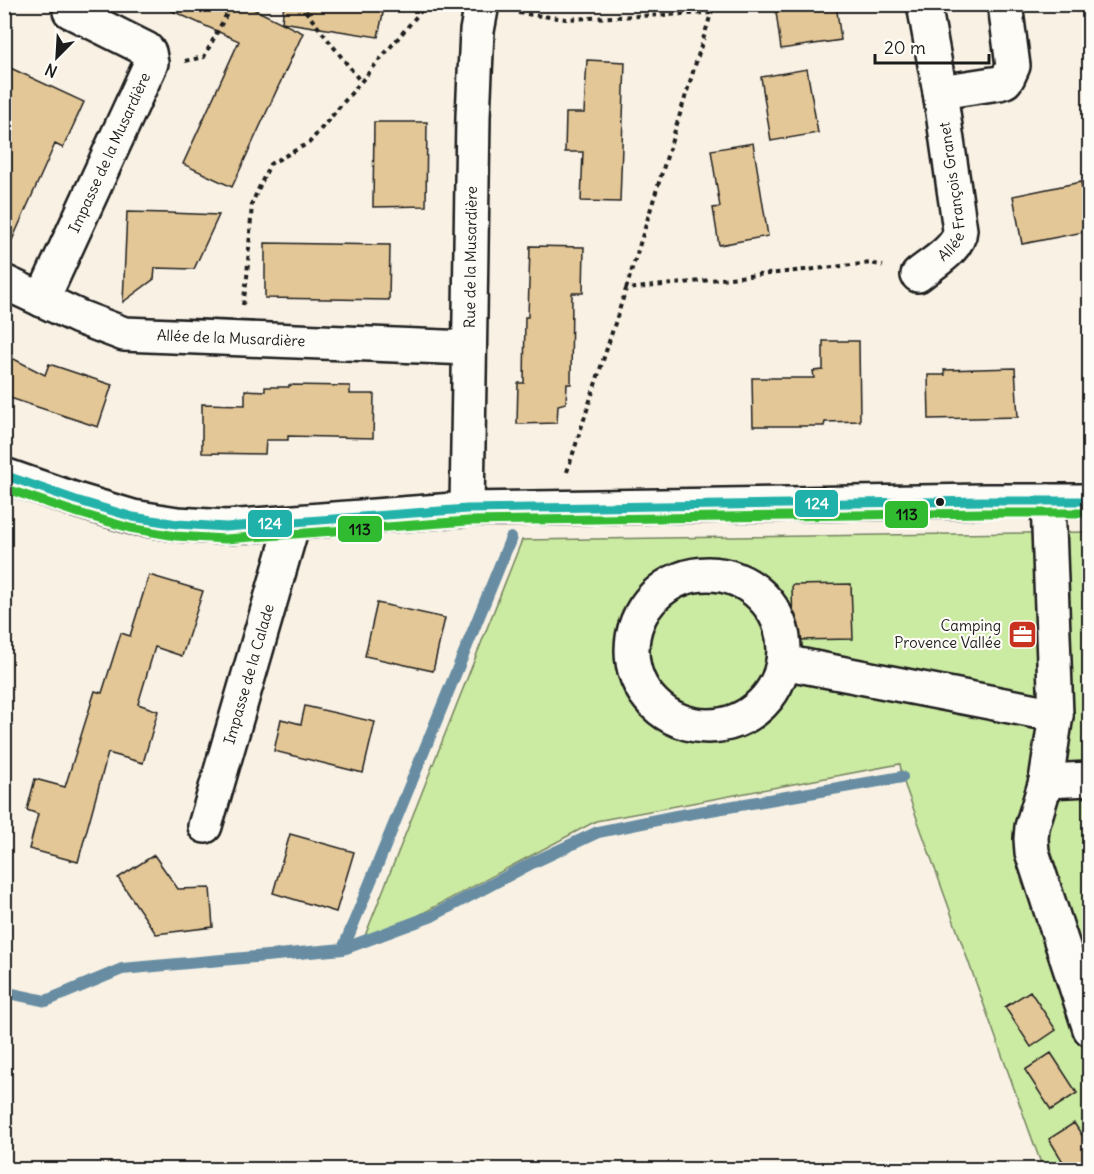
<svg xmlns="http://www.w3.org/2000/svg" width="1094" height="1174" viewBox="0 0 1094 1174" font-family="Delius,sans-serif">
<rect width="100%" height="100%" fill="#f8f1e4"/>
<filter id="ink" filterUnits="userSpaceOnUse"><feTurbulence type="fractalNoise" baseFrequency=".0167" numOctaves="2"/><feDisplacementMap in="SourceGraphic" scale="12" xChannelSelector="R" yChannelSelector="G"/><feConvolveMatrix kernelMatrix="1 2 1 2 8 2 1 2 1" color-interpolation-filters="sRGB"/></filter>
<g filter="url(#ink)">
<path fill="#cbeaa2" stroke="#74835f" stroke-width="1.5" d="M 1089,532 L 1089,1169 L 1043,1169 L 902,777 L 900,764 L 596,821 L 361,946 L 522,540 Z"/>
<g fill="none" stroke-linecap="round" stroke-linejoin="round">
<path stroke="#688da2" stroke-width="12" d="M 343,949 L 511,538
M 4,992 L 46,1001 L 122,969 L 343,949 L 432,916 L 532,863 L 598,832 L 676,816 L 902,777"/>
</g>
<path fill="#e3c797" stroke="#1c1c1c" stroke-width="1.5" d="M 157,4 L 243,4 L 303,33 L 232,187 L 183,164 L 239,41 Z
M 284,4 L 385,4 L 378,37 L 282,22 Z
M 775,4 L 836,4 L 841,40 L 781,49 Z
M 587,60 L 625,62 L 620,202 L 581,201 L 583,152 L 565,152 L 566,113 L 584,113 Z
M 4,65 L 84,102 L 63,148 L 55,144 L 4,258 Z
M 807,69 L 818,133 L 771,141 L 761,77 Z
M 374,122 L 427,122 L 426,206 L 373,207 Z
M 753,143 L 768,236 L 719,245 L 713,208 L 720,207 L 711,150 Z
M 1081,182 L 1083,196 L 1089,195 L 1089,231 L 1022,244 L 1013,196 Z
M 127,212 L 169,213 L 219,215 L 194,269 L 155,268 L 154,279 L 123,302 Z
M 265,243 L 390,245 L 389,300 L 265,298 Z
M 530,246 L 584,247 L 583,293 L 572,293 L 571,384 L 567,384 L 566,403 L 558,405 L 557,423 L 517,424 L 518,383 L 524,383 L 525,317 L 528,317 Z
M 823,341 L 859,341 L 860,421 L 825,422 L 824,426 L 753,426 L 752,378 L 814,378 L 813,371 L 823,370 Z
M 4,354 L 45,375 L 49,364 L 112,385 L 98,427 L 4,396 Z
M 1015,368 L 1018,417 L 929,419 L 928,375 L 945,375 L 944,370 Z
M 289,385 L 350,386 L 350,394 L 374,394 L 373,438 L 288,436 L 288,440 L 266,440 L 265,454 L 202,453 L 202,404 L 245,405 L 245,390 L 265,391 L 265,387 L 289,387 Z
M 149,575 L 203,591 L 182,656 L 155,647 L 138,704 L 158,711 L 143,763 L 108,753 L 78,862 L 29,849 L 38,814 L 27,810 L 35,779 L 65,787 L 95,691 L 102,693 L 121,633 L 130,636 Z
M 851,584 L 853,639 L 793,640 L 792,585 Z
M 377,603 L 445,618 L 433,671 L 365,656 Z
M 305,706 L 375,722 L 363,773 L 274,751 L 281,719 L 301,724 Z
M 290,834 L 354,852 L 336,912 L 273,893 Z
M 154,855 L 178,889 L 210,888 L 213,927 L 156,934 L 118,878 Z
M 1030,991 L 1056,1030 L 1031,1047 L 1005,1007 Z
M 1051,1053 L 1077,1093 L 1051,1110 L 1025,1070 Z
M 1074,1123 L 1089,1146 L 1089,1170 L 1068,1170 L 1049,1139 Z"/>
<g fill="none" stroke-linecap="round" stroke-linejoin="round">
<defs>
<g id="minor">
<path d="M 940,92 L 999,83 L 1005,81 L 1008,77 L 1013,66 L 1005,4"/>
<path id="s1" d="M 918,275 C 931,264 959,249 960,230 L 940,92 L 924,4"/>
<path id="s2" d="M 4,282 L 79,317 L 124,334 L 469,348"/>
<path id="s3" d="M 42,300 L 151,63 L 149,52 L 146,49 L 70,11"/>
<path d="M 4,475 L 76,500 L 133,517 L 177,524 L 226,527 L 467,509 L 985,501 L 1090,501"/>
<path d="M 1048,501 L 1056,715 L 1046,781 L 1032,827 L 1031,839 L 1032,852 L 1090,1029"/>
<path id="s4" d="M 467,509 L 473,116 L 477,31 L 482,4"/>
<circle cx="708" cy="650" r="76"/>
<path d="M 783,662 L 1056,715"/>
<path d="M 1046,781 L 1090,779"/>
<path id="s5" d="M 205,826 L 293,523"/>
</g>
</defs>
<use href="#minor" stroke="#1c1c1c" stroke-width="38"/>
<path stroke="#1c1c1c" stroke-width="4" stroke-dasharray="4.5 4.5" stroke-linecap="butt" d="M 300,4 L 361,82
M 518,13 L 566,19 L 711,13
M 185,61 L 204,57 L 232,4
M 626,289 L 714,4
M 243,305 L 247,277 L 252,203 L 270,164 L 309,143 L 427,4
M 567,472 L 626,289 L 871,263 L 883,266"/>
<use href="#minor" stroke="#fdfcf7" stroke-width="33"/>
<defs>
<path id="bus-1" d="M 4,475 L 76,500 L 133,517 L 177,524 L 226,527 L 467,509 L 985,501 L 1090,501"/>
<path id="bus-2" d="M 4,488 L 72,511 L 130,528 L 176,536 L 225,539 L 468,521 L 985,513 L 1090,513"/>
</defs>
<use href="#bus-1" stroke="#fdfcf7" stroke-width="14"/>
<use href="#bus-2" stroke="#fdfcf7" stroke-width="14"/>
<use href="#bus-1" stroke="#20b2aa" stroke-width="9"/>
<use href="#bus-2" stroke="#30bb30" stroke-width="9"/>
</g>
</g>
<defs>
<symbol id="office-square" viewBox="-11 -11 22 22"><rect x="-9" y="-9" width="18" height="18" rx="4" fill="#c8321e" stroke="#fdfcf7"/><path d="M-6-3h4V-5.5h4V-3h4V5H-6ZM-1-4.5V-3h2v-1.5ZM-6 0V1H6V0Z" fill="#fff"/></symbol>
</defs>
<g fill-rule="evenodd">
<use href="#office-square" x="1006" y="618" width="33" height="33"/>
</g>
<circle fill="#1c1c1c" stroke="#fdfcf7" stroke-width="2" cx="940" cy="502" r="5"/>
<g text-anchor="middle" stroke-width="4.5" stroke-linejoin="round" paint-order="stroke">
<g font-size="15" fill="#1c1c1c" stroke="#fdfcf7">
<text dy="5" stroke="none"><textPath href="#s3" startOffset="162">Impasse de la Musardière</textPath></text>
<text dy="5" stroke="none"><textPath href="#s1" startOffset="100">Allée François Granet</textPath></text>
<text dy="5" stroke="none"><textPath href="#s4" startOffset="252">Rue de la Musardière</textPath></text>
<text dy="5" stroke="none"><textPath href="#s2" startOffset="238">Allée de la Musardière</textPath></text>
<text dy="5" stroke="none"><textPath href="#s5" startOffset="158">Impasse de la Calade</textPath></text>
</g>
<g font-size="15" fill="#1c1c1c" stroke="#fdfcf7" text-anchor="end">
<text x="1001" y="631">Camping<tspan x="1001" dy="17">Provence Vallée</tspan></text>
</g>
</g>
<g stroke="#fdfcf7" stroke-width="2">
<rect x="794" y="489" width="45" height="29" rx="6" fill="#20b2aa"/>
<rect x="884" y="500" width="45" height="29" rx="6" fill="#30bb30"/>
<rect x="247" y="509" width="46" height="29" rx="6" fill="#20b2aa"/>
<rect x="337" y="515" width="46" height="28" rx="6" fill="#30bb30"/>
</g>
<g font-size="16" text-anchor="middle" font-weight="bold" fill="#fff">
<text x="817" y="509">124</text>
<text x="270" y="529">124</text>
</g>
<g font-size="16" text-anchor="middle" font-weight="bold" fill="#111">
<text x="907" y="520">113</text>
<text x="360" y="535">113</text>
</g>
<rect width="1094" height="1174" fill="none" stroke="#fdfcf7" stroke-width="24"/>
<rect x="12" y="12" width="1070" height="1150" fill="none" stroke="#1c1c1c" stroke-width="2" filter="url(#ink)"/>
<g transform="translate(57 57) rotate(204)" stroke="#fdfcf7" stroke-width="4.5" paint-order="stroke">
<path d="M0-4.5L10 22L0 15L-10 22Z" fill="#1c1c1c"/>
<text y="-9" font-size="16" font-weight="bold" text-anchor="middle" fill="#1c1c1c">N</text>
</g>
<path d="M875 54v9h114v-9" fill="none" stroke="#1c1c1c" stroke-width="3"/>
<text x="884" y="54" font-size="18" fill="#1c1c1c" stroke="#fdfcf7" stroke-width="4.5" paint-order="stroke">20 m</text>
</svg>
